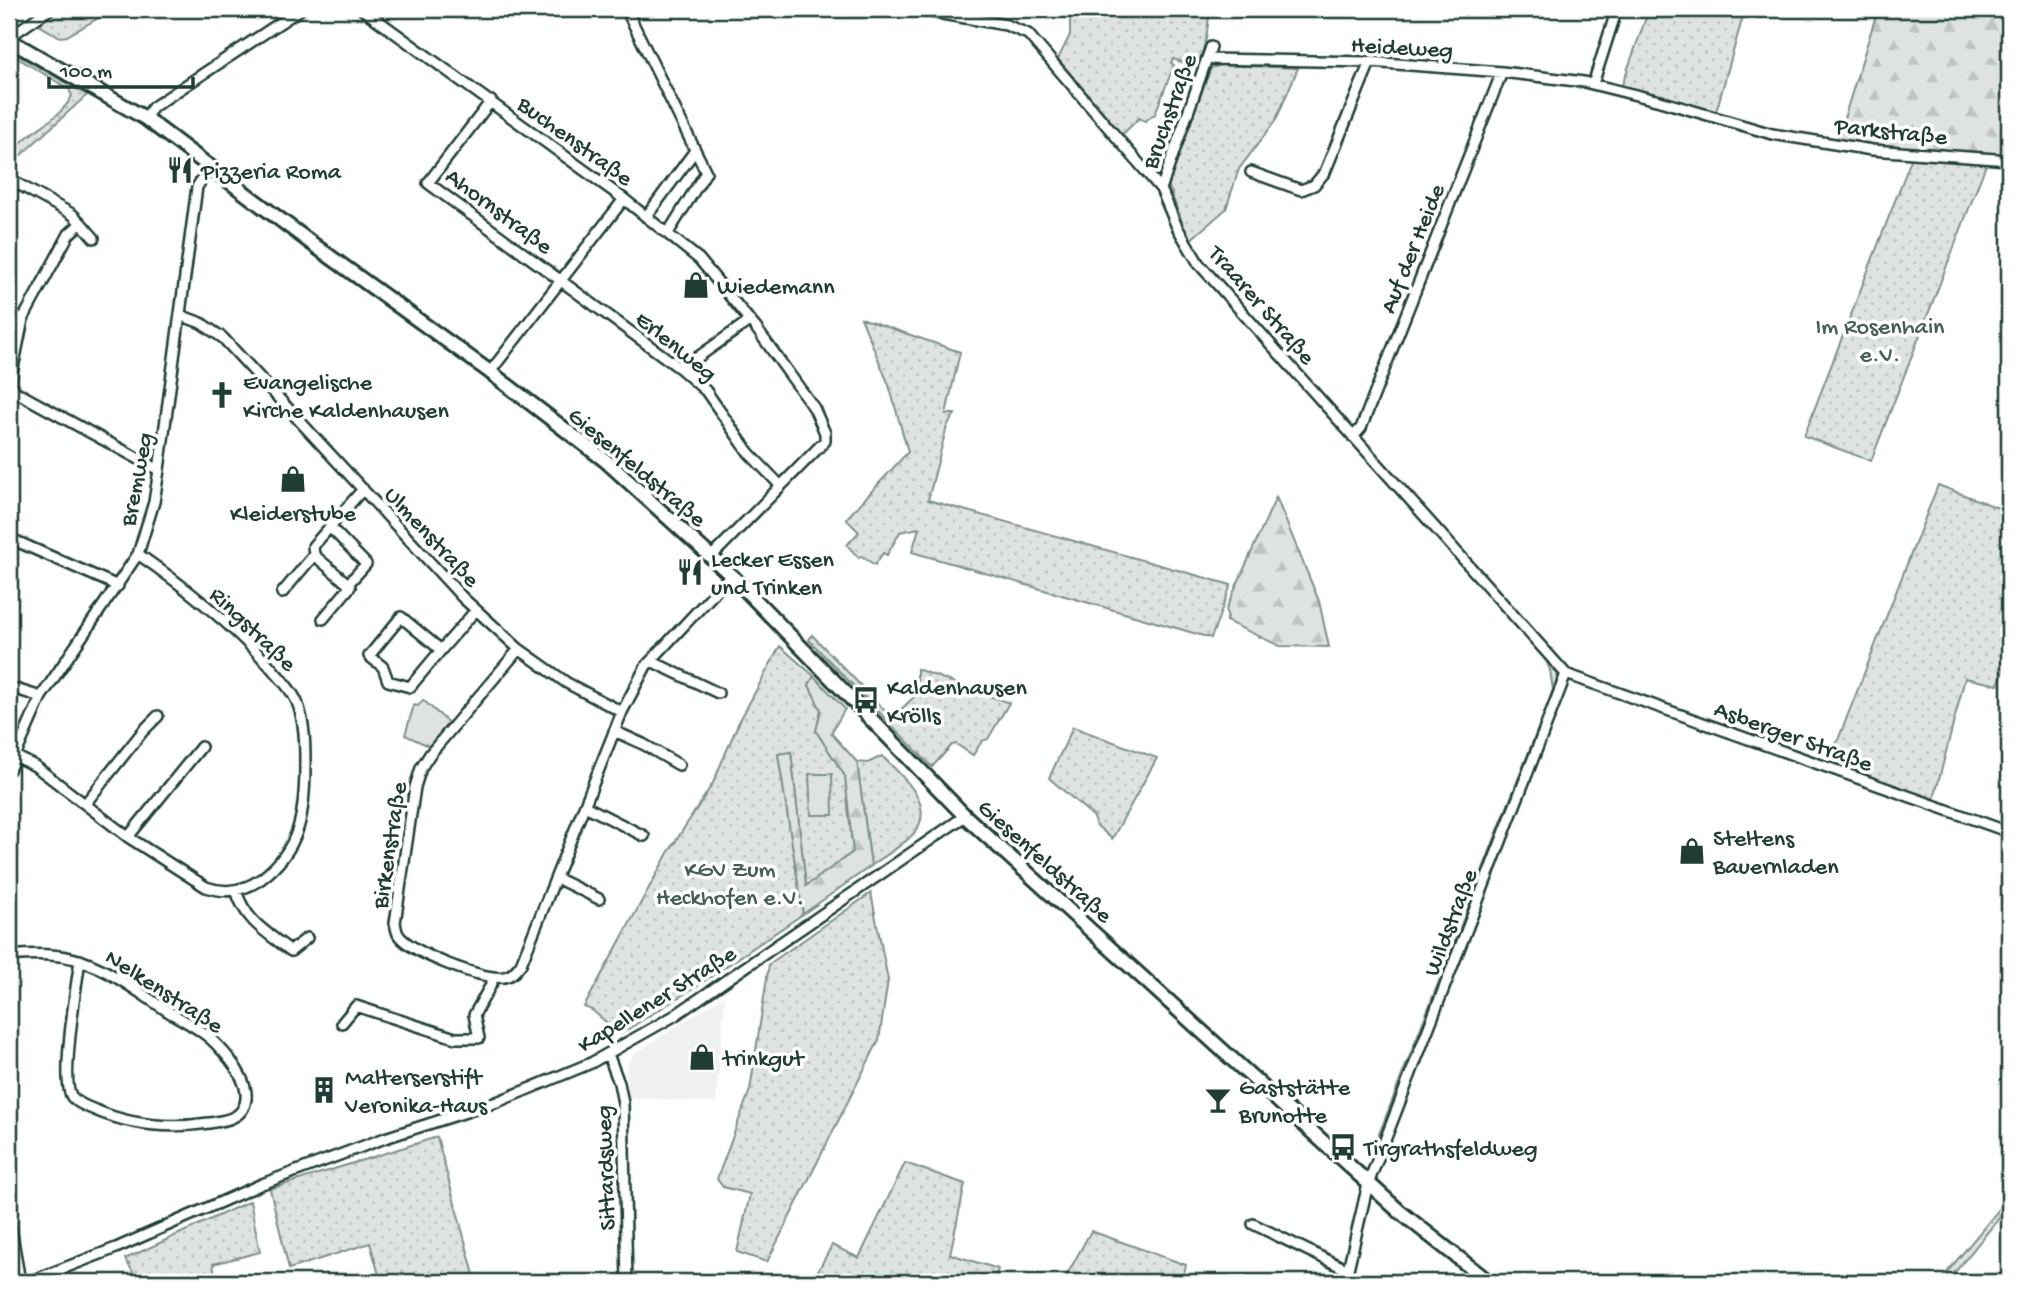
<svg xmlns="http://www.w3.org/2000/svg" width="2018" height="1291" viewBox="0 0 2018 1291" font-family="'Gochi Hand',sans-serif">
<defs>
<pattern id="grass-dots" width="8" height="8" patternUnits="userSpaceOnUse" patternTransform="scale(1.75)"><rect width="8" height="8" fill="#dee3e2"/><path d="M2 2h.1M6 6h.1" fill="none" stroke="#bec4c2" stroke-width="1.8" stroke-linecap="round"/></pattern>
<pattern id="forest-firs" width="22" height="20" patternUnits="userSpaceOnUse" patternTransform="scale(1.75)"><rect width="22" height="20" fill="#dee3e2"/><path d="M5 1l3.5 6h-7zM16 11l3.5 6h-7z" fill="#bec4c2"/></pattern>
</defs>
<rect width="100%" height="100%" fill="#fff"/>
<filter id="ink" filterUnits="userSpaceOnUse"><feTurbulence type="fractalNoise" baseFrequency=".0143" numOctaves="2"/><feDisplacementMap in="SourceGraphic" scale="14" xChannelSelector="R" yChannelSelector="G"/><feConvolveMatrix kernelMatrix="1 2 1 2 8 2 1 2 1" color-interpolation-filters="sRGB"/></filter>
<g filter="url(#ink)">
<path fill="#eef1f0" d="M 722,997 L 725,997 L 716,1103 L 628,1097 L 626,1068 L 633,1055 Z"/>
<path fill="url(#grass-dots)" stroke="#7e908b" stroke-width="2" d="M 59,9 L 114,9 L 67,36 L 60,37 L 40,26 L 44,20 Z
M 1070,9 L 1210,9 L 1206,39 L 1198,68 L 1173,59 L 1171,63 L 1174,65 L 1155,114 L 1145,121 L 1139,118 L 1122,135 L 1058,59 L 1070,35 Z
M 1649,9 L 1745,9 L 1716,112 L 1621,88 Z
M 9,50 L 87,95 L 9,166 L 9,156 C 14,150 19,144 25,139 C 41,125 62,116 72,96 L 69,89 L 9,53 Z
M 1221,65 L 1298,68 L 1276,120 L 1239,169 L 1226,209 L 1189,241 L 1168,184 L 1208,75 L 1211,68 Z
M 1912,157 L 1987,162 L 1871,461 L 1804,436 Z
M 861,318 L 960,352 L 946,414 L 955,414 L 947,426 L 928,500 L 1231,585 L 1211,638 L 912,552 L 919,528 L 900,532 L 887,555 L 883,553 L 875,565 L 861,556 L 859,558 L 847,545 L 859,532 L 846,519 L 908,452 L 889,385 Z
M 1381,473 L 1554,664 L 1558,676 L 1474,898 L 1370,1157 L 1553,690 L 1550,670 L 1545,658 Z
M 1938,485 L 2009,512 L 2009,656 L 1998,685 L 1965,678 L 1934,799 L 1829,763 Z
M 812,635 L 892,718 L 917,694 L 917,669 L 1009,703 L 988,739 L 982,741 L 973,755 L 956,744 L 952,745 L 932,767 L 809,640 Z
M 780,646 L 814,676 L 809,685 L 821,710 L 816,731 L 845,776 L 853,852 L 806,886 L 791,752 L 778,754 L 803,914 L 697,986 L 620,1034 L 592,1010 L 584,1007 L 668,853 L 713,783 L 738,724 Z
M 1073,727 L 1157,758 L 1112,839 L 1095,824 L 1094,817 L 1049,778 Z
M 882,756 C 900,774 938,805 914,833 C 903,846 884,856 871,866 L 857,762 L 868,763 Z
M 871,893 L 888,980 L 879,1040 L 767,1262 L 737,1252 L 750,1194 L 723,1187 L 717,1179 L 750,1090 L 769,964 Z
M 437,1137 L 476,1282 L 381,1282 L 370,1243 L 289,1269 L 270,1189 Z
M 905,1163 L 965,1184 L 950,1254 L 998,1269 L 994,1282 L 812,1282 L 832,1245 L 859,1258 Z
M 2009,1197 L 2009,1206 L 1947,1282 L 1939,1282 Z
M 250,1201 L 260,1252 L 213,1264 L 216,1282 L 139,1282 L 125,1259 Z
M 1091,1231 L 1186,1265 L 1182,1282 L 1063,1282 Z"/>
<path fill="url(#forest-firs)" stroke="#7e908b" stroke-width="2" d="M 1878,9 L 2009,9 L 2009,156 L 1876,147 L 1837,141 Z
M 1276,497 L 1319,601 L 1329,647 L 1280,646 L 1226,621 L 1228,617 L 1226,612 L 1227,607 Z
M 814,676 L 845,709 L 831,733 L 857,762 L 871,866 L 803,914 L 778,754 L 791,752 L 806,886 L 853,852 L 845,776 L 816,731 L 821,710 L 809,685 Z"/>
<path fill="#dee3e2" stroke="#7e908b" stroke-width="2" d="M 423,700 L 450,724 L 431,747 L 405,735 L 414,705 L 418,706 Z
M 809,774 L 832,774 L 833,815 L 811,815 Z"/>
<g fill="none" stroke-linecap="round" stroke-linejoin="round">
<defs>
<path id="street" d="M 362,9 L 624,199 L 699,259 L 756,328 L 814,408 L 825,433 L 825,441 L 712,556
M 626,9 L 706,172 L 668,233
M 913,9 L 1006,25 L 1028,34 L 1161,189 L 1177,227 L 1199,264 L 1566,674 L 2009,832
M 9,37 L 50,9
M 1207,59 L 1370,62 L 1502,72 L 1584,82 L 1660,101 L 1772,134 L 1872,150 L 2009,160
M 1593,84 L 1617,9
M 491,101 L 428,183 L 681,369 L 706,391 L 749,453 L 781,486
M 145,118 L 153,107 L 301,9
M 1251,172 L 1301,190 L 1314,185 L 1325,172 L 1370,62
M 9,179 L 72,214 L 81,223 L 69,234 L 23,319 L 10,383 L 16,392 L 159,470
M 1161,189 L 1211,47
M 646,217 L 694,152
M 81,223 L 94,238
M 9,313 L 23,319
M 180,315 L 201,323 L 223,338 L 463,598 L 519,649 L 567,683 L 622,712
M 681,369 L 749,321
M 490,372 L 624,199
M 1353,437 L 1361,428 L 1502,72
M 9,538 L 118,586
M 314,555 L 313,546 L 330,527
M 282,593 L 314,555 L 348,584 L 366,564 L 330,527 L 363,489
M 323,619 L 350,587 L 348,584
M 519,649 L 430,754 L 421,768 L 415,787 L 395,923 C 396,926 396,930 398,934 C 408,952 484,981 504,977 C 512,976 516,970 521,964 L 622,712 L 646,666 L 731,575
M 441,650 L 410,687 L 388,681 L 383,667 L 369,656 L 401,617 L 441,650 L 476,610
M 651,661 L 718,693
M 9,687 L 41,697
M 614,731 L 643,744 L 679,765
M 15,756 L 35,766 L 128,837 L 206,887 C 226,894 244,891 261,879 C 301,849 305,812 305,765 C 305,745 305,722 297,702 C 291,688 278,676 268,664 C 230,623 184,586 138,554
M 9,770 L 41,697 L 138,554 L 154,502 L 159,470 L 197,187 L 211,165
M 85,804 L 143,731 L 158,716
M 585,806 L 644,836
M 128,837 L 201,747
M 556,878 L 599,899
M 236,890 C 245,921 266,932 291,951 L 307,938
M 9,956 C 34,954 58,953 82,961 C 114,972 141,994 169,1012 C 186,1022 204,1031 217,1045 C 231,1059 256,1089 242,1110 C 235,1120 221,1121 209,1123 C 169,1129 132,1126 95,1110 C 87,1107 77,1103 72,1097 C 60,1083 77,982 80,960
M 342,1023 L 356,1006 L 455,1038 L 479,1038 L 474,1015 L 492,983 L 492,977
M 608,1054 L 619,1083 L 623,1103 L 627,1282
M 9,1216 L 20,1282
M 1253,1224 L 1348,1270
M 28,1282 L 116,1248 L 262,1184 L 385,1138 L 497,1102 L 591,1063 L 674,1016 L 965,816
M 1345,1282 L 1368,1184 L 1566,674"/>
<path id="secondary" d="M 9,40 L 145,118 L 318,248 L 490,372 L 606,461 L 731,575 L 965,816 L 1399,1211 L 1489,1282"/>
</defs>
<use href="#street" stroke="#1f3d34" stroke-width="14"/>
<use href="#secondary" stroke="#1f3d34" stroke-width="18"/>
<use href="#street" stroke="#fff" stroke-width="9"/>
<use href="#secondary" stroke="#fff" stroke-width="12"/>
</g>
</g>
<defs>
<symbol id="restaurant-bare" viewBox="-9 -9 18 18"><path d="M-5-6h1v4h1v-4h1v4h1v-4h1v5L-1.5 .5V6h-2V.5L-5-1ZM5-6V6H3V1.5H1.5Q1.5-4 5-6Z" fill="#1f3d34" stroke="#fff" stroke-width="2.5" paint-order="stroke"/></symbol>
<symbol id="shop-bare" viewBox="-9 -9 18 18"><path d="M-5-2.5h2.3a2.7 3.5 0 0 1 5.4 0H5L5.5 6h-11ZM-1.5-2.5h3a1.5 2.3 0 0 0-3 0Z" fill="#1f3d34" stroke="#fff" stroke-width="2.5" paint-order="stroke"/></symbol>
<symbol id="church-bare" viewBox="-9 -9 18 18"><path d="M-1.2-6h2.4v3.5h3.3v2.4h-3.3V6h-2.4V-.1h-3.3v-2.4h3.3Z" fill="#1f3d34" stroke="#fff" stroke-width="2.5" paint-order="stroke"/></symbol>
<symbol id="bus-bare" viewBox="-9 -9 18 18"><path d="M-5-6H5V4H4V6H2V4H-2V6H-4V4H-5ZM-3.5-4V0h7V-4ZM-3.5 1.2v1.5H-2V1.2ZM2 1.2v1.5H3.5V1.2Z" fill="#1f3d34" stroke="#fff" stroke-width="2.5" paint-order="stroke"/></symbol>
<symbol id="building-bare" viewBox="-9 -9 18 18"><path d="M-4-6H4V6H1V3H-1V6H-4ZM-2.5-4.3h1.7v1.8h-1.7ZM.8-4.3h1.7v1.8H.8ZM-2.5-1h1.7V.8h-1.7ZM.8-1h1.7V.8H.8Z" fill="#1f3d34" stroke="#fff" stroke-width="2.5" paint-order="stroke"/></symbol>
<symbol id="bar-bare" viewBox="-9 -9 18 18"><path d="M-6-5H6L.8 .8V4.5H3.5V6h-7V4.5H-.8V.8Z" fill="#1f3d34" stroke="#fff" stroke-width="2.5" paint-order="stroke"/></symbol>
</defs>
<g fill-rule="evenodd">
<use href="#restaurant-bare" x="161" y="151" width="38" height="38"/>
<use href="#shop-bare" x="677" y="266" width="38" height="38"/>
<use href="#church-bare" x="203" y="376" width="38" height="38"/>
<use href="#shop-bare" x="274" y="460" width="38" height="38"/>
<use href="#restaurant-bare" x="671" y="553" width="38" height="38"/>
<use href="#bus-bare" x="847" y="681" width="38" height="38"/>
<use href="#shop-bare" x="1673" y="832" width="38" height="38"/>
<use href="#shop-bare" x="683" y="1038" width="38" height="38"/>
<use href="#building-bare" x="305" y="1071" width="38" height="38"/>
<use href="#bar-bare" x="1199" y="1081" width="38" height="38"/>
<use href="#bus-bare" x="1324" y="1128" width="38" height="38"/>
</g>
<g text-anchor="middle" stroke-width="7" stroke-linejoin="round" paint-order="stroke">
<g font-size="24" fill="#1f3d34" stroke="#fff">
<text transform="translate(1402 46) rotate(3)" y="8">Heideweg</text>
<text transform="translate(1168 111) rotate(-70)" y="8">Bruchstraße</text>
<text transform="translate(1891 130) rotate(6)" y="8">Parkstraße</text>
<text transform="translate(576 140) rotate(36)" y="8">Buchenstraße</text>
<text transform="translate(500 210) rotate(37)" y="8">Ahornstraße</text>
<text transform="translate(1411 248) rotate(-68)" y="8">Auf der Heide</text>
<text transform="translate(1263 304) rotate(49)" y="8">Traarer Straße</text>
<text transform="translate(677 345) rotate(39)" y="8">Erlenweg</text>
<text transform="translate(638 466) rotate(40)" y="8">Giesenfeldstraße</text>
<text transform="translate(135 479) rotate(-79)" y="8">Bremweg</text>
<text transform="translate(433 536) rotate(47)" y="8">Ulmenstraße</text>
<text transform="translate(254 628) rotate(44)" y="8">Ringstraße</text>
<text transform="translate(1794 735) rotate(20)" y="8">Asberger Straße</text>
<text transform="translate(388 845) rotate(-81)" y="8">Birkenstraße</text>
<text transform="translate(1046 860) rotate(42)" y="8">Giesenfeldstraße</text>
<text transform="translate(1449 922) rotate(-69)" y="8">Wildstraße</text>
<text transform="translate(165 990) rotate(33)" y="8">Nelkenstraße</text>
<text transform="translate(656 998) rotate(-32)" y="8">Kapellener Straße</text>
<text transform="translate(604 1168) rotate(-92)" y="8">Sittardsweg</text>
</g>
<g font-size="24" fill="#1f3d34" stroke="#fff" text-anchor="start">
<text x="201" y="178">Pizzeria Roma</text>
<text x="717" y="293">Wiedemann</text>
<text x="243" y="389">Evangelische<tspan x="243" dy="28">Kirche Kaldenhausen</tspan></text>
<text x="293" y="520" text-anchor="middle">Kleiderstube</text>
<text x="711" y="566">Lecker Essen<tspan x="711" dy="28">und Trinken</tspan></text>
<text x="887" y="694">Kaldenhausen<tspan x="887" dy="28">Krölls</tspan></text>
<text x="1713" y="845">Steltens<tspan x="1713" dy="28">Bauernladen</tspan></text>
<text x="723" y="1065">trinkgut</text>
<text x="345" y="1084">Malterserstift<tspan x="345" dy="28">Veronika-Haus</tspan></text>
<text x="1239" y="1094">Gaststätte<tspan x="1239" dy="28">Brunotte</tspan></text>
<text x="1364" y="1155">Tirgrathsfeldweg</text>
</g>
<g font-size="24" fill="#455e57" stroke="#fff">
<text x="1880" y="333">Im Rosenhain<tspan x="1880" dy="28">e.V.</tspan></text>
<text x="730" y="876">KGV Zum<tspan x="730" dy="28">Heckhofen e.V.</tspan></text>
</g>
</g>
<rect width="2018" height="1291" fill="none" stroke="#fff" stroke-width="35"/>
<rect x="18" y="18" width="1983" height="1256" fill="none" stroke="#1f3d34" stroke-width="2.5" filter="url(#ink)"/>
<path d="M49 77v10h144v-10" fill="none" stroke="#1f3d34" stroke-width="3.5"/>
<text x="60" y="77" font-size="21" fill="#1f3d34" stroke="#ffffff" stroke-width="5" paint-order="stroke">100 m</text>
</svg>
